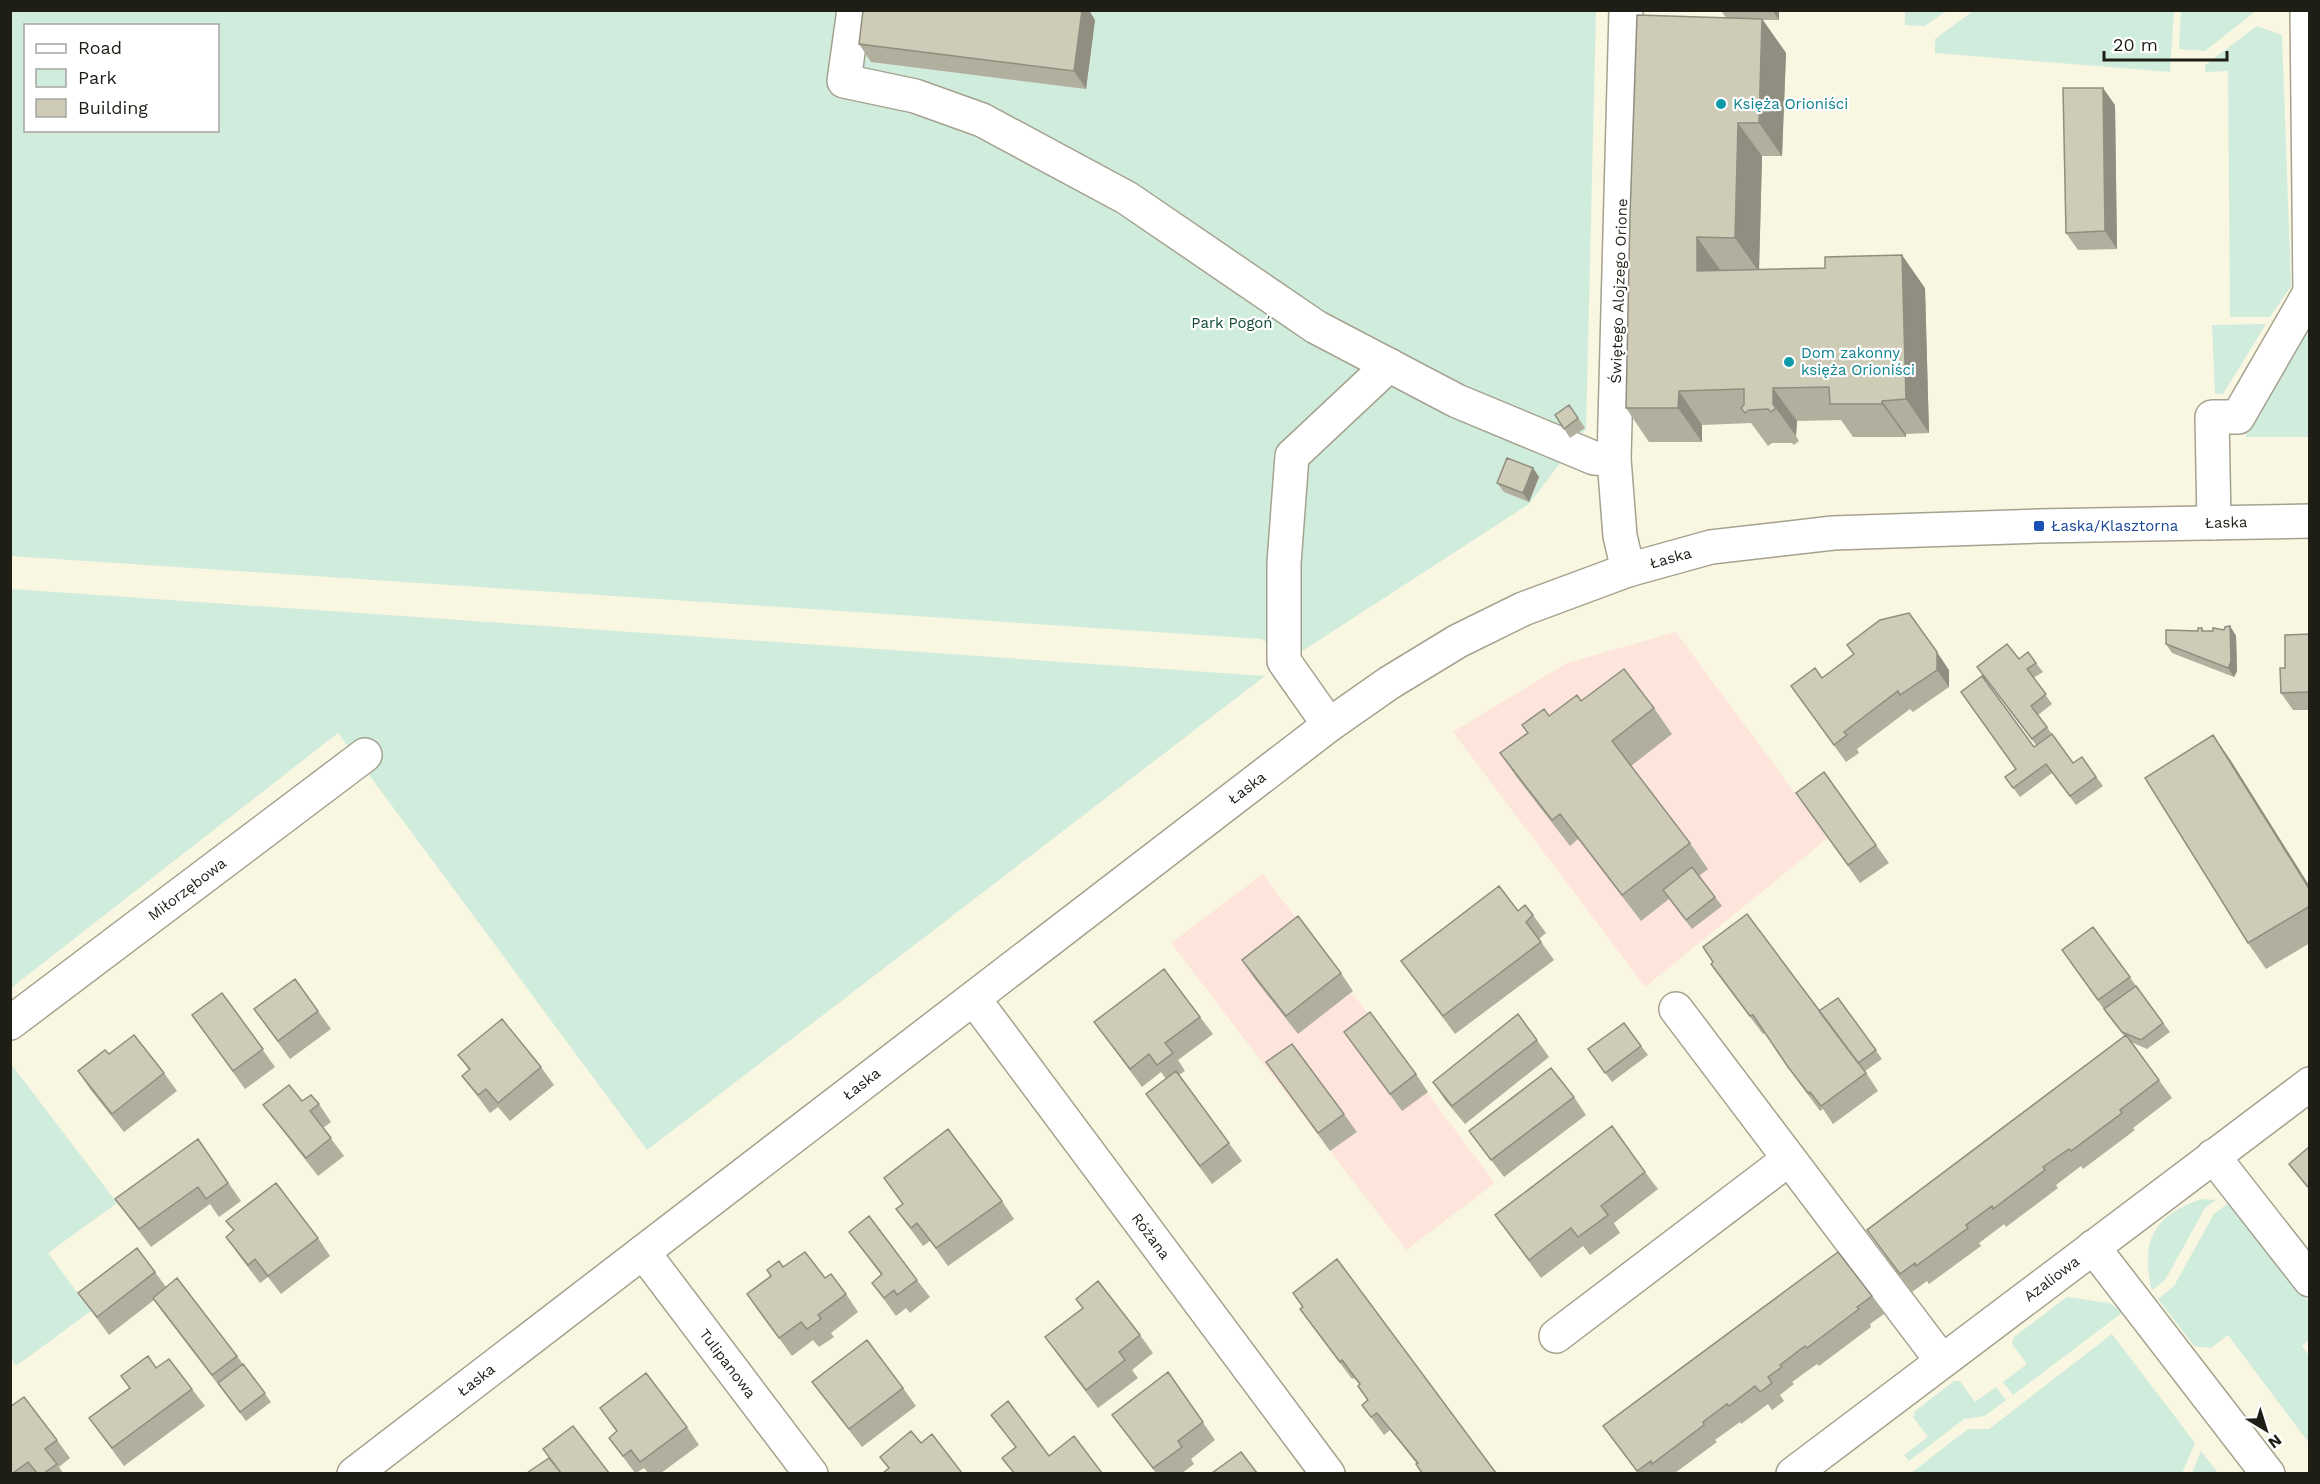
<svg xmlns="http://www.w3.org/2000/svg" width="2320" height="1484" viewBox="0 0 2320 1484" font-family="'Work Sans',sans-serif">
<rect width="100%" height="100%" fill="#f9f6e1"/>
<path fill="#fee5dc" d="M 1676,632 L 1828,838 L 1645,987 L 1453,732 L 1567,663 Z
M 1263,874 L 1495,1183 L 1406,1250 L 1171,943 Z"/>
<path fill="#d0ecdd" fill-rule="evenodd" d="M 2104,10 L 2174,11 L 2170,72 L 1935,53 L 1935,39 L 1973,11 Z
M 10,11 L 1596,11 L 1586,429 L 1529,504 L 1290,659 L 1262,639 L 11,556 ZM 26,26 L 218,26 L 218,130 L 26,130 Z
M 1905,11 L 1905,10 L 1946,11 L 1925,26 L 1905,25 Z
M 2181,11 L 2181,10 L 2256,11 L 2205,51 L 2179,49 Z
M 2257,26 L 2282,35 L 2291,286 L 2270,317 L 2230,317 L 2228,71 L 2205,72 L 2205,65 Z
M 2266,324 L 2223,394 L 2215,394 L 2212,325 Z
M 2304,327 L 2309,327 L 2309,437 L 2245,437 Z
M 11,589 L 1265,676 L 647,1150 L 338,733 L 11,988 Z
M 11,1064 L 117,1203 L 48,1253 L 91,1311 L 16,1366 L 11,1358 Z
M 2202,1199 L 2216,1200 L 2205,1208 L 2165,1280 L 2152,1290 C 2140,1242 2153,1215 2202,1199 Z
M 2227,1204 L 2241,1214 L 2309,1302 L 2309,1340 L 2302,1346 L 2309,1356 L 2309,1443 L 2228,1335 L 2211,1348 L 2194,1346 L 2158,1299 L 2174,1286 L 2214,1214 Z
M 2067,1297 L 2109,1303 L 2123,1312 L 2013,1395 L 2003,1382 L 2027,1364 L 2012,1344 L 2013,1338 Z
M 2112,1334 L 2195,1443 L 2182,1473 L 1911,1473 L 1968,1429 L 1989,1429 Z
M 1954,1381 L 1960,1381 L 1975,1402 L 1996,1387 L 2006,1400 L 1985,1416 L 1964,1419 L 1909,1461 L 1904,1455 L 1928,1437 L 1913,1417 L 1915,1411 Z
M 2201,1451 L 2218,1473 L 2192,1473 Z"/>
<g fill="none" stroke-linecap="round" stroke-linejoin="round">
<defs>
<g id="minor">
<path d="M 854,10 L 844,81 L 915,96 L 982,120 L 1127,198 L 1316,327 L 1457,401 L 1594,458 L 1614,459"/>
<path d="M 1626,10 L 1614,459 L 1620,536 L 1628,570"/>
<path d="M 2307,10 L 2310,294"/>
<path d="M 2214,523 L 2212,417 L 2238,417 L 2309,294"/>
<path d="M 1329,725 L 1284,661 L 1284,563 L 1292,456 L 1389,365"/>
<path id="s1" d="M 974,999 L 1328,1474"/>
<path d="M 1676,1009 L 1942,1361"/>
<path id="s2" d="M 10,1023 L 365,755"/>
<path d="M 2213,1156 L 2310,1280"/>
<path d="M 2093,1247 L 2268,1474"/>
<path id="s3" d="M 643,1252 L 811,1474"/>
<path d="M 1556,1336 L 1789,1159"/>
<path id="s4" d="M 354,1474 L 1329,725 L 1389,683 L 1458,641 L 1523,609 L 1628,570 L 1711,547 L 1833,533 L 2039,526 L 2310,521"/>
<path id="s5" d="M 1793,1474 L 2310,1084"/>
</g>
</defs>
<use href="#minor" stroke="#a5a28f" stroke-width="36"/>
<use href="#minor" stroke="#fff" stroke-width="33"/>
</g>
<path fill="#b1af9d" d="M 1721,10 L 1779,10 L 1779,20 L 1763,20 L 1786,53 L 1782,156 L 1762,156 L 1759,270 L 1925,288 L 1929,433 L 1906,434 L 1906,437 L 1853,437 L 1841,420 L 1797,421 L 1796,436 L 1799,441 L 1794,445 L 1792,443 L 1772,443 L 1768,446 L 1751,423 L 1702,425 L 1702,442 L 1649,442 L 1626,408 L 1726,18 Z
M 1095,20 L 1086,89 L 871,62 L 859,44 Z
M 2115,105 L 2117,249 L 2078,250 L 2066,233 Z
M 1569,405 L 1585,428 L 1570,438 L 1555,415 Z
M 1533,468 L 1539,477 L 1529,502 L 1504,492 L 1497,483 Z
M 2230,626 L 2236,636 L 2237,671 L 2234,677 L 2172,653 L 2166,644 L 2202,628 L 2204,631 L 2224,630 Z
M 2310,634 L 2310,710 L 2293,710 L 2281,693 L 2285,668 Z
M 1854,654 L 1949,670 L 1949,687 L 1913,712 L 1910,709 L 1857,749 L 1859,753 L 1846,762 L 1791,686 L 1822,678 Z
M 2019,659 L 2036,663 L 2043,672 L 2033,678 L 2052,704 L 2038,715 L 2073,763 L 2082,757 L 2103,786 L 2076,805 L 2052,773 L 2020,797 L 2005,777 L 2016,769 L 2034,747 L 2036,745 L 1983,676 Z
M 1581,701 L 1654,708 L 1672,734 L 1631,766 L 1690,843 L 1708,869 L 1699,876 L 1722,906 L 1692,929 L 1669,899 L 1641,921 L 1578,839 L 1570,846 L 1518,779 L 1500,753 L 1549,716 Z
M 2213,735 L 2231,761 L 2310,887 L 2310,943 L 2266,969 L 2248,943 Z
M 1824,772 L 1889,863 L 1860,883 L 1796,793 Z
M 1518,911 L 1533,915 L 1546,933 L 1539,939 L 1554,960 L 1455,1034 L 1401,961 Z
M 2093,927 L 2170,1032 L 2147,1049 L 2131,1042 L 2172,1098 L 2133,1128 L 2135,1130 L 2083,1169 L 2081,1166 L 2056,1185 L 2058,1188 L 2006,1227 L 2004,1224 L 2003,1225 L 1979,1243 L 1981,1246 L 1929,1284 L 1927,1281 L 1912,1292 L 1867,1230 L 2124,1036 L 2110,1018 L 2062,950 Z
M 1703,947 L 1819,1011 L 1838,998 L 1882,1059 L 1865,1071 L 1878,1091 L 1833,1124 L 1823,1109 L 1820,1111 L 1800,1084 L 1765,1033 L 1763,1034 L 1723,981 L 1711,964 L 1713,962 Z
M 1242,960 L 1341,973 L 1353,991 L 1298,1034 L 1254,978 Z
M 295,979 L 331,1029 L 290,1059 L 254,1009 Z
M 222,993 L 275,1067 L 245,1089 L 192,1015 Z
M 1200,1017 L 1213,1034 L 1178,1060 L 1185,1071 L 1179,1075 L 1242,1161 L 1212,1184 L 1146,1094 L 1166,1079 L 1161,1072 L 1142,1087 L 1094,1022 Z
M 1624,1023 L 1648,1055 L 1612,1082 L 1594,1058 Z
M 1344,1032 L 1416,1074 L 1428,1092 L 1402,1111 Z
M 1537,1040 L 1549,1057 L 1465,1124 L 1445,1100 L 1433,1082 Z
M 458,1055 L 541,1067 L 554,1085 L 510,1121 L 498,1107 L 490,1113 L 475,1093 L 462,1076 L 469,1070 Z
M 1266,1062 L 1344,1114 L 1357,1132 L 1330,1151 Z
M 78,1071 L 164,1073 L 177,1091 L 124,1132 L 90,1089 Z
M 1574,1097 L 1586,1115 L 1504,1177 L 1469,1131 Z
M 302,1101 L 319,1104 L 331,1122 L 323,1128 L 344,1156 L 318,1176 L 276,1122 L 263,1105 Z
M 198,1139 L 241,1201 L 219,1217 L 210,1204 L 151,1247 L 115,1199 Z
M 2310,1147 L 2310,1191 L 2289,1164 Z
M 1645,1172 L 1658,1189 L 1614,1223 L 1620,1233 L 1590,1255 L 1583,1246 L 1541,1278 L 1495,1215 Z
M 884,1178 L 1002,1201 L 1014,1219 L 948,1266 L 930,1241 L 923,1246 L 909,1227 L 896,1209 L 903,1204 Z
M 226,1221 L 318,1238 L 330,1256 L 281,1294 L 268,1277 L 260,1283 L 238,1254 L 226,1237 L 234,1231 Z
M 849,1232 L 917,1280 L 930,1297 L 910,1313 L 906,1308 L 896,1316 L 872,1283 L 881,1275 Z
M 783,1267 L 825,1278 L 846,1294 L 858,1312 L 831,1333 L 834,1337 L 819,1347 L 813,1340 L 792,1356 L 747,1294 Z
M 155,1272 L 166,1287 L 237,1356 L 271,1402 L 246,1421 L 165,1315 L 154,1300 L 109,1335 L 78,1293 Z
M 1293,1293 L 1496,1473 L 1417,1464 L 1390,1430 L 1384,1435 L 1362,1405 L 1367,1400 L 1360,1384 L 1354,1378 L 1352,1379 L 1313,1327 L 1300,1309 L 1302,1307 Z
M 1872,1296 L 1884,1314 L 1870,1324 L 1871,1327 L 1819,1366 L 1817,1364 L 1792,1382 L 1794,1384 L 1780,1395 L 1784,1401 L 1772,1410 L 1768,1404 L 1741,1424 L 1740,1422 L 1715,1440 L 1717,1442 L 1675,1473 L 1638,1473 L 1603,1426 Z
M 1076,1299 L 1140,1335 L 1153,1353 L 1132,1370 L 1138,1378 L 1098,1408 L 1058,1355 L 1045,1337 L 1083,1308 Z
M 156,1368 L 192,1389 L 205,1406 L 124,1466 L 89,1418 Z
M 1168,1372 L 1215,1440 L 1191,1459 L 1194,1464 L 1182,1473 L 1156,1473 L 1112,1415 Z
M 812,1382 L 903,1388 L 916,1406 L 862,1447 Z
M 600,1408 L 687,1427 L 699,1445 L 661,1473 L 648,1473 L 644,1468 L 636,1473 L 635,1473 L 609,1438 L 617,1432 Z
M 57,1440 L 70,1458 L 59,1467 L 63,1473 L 10,1473 Z"/>
<path fill="#908e80" d="M 1082,10 L 1089,10 L 1095,20 L 1086,89 L 1074,71 Z
M 1772,10 L 1779,10 L 1779,20 Z
M 1762,19 L 1786,53 L 1782,156 L 1759,123 Z
M 2103,88 L 2115,105 L 2117,249 L 2105,231 Z
M 1738,123 L 1762,156 L 1759,272 L 1735,238 Z
M 1697,237 L 1721,271 L 1697,271 Z
M 1902,255 L 1925,288 L 1929,433 L 1906,399 Z
M 1773,388 L 1797,421 L 1796,436 L 1773,404 Z
M 1679,391 L 1702,425 L 1702,442 L 1678,408 Z
M 1882,401 L 1906,434 L 1906,437 L 1882,404 Z
M 1533,468 L 1539,477 L 1529,502 L 1523,493 Z
M 2230,626 L 2236,636 L 2237,671 L 2234,677 L 2228,668 Z
M 1937,652 L 1949,670 L 1949,687 L 1937,670 Z
M 2213,735 L 2231,761 L 2310,887 L 2310,890 Z"/>
<path fill="#cecbb7" stroke="#908e80" stroke-width="1.5" d="M 863,10 L 1082,10 L 1074,71 L 859,44 Z
M 1637,15 L 1762,19 L 1759,123 L 1738,123 L 1735,238 L 1697,237 L 1697,271 L 1825,268 L 1825,257 L 1902,255 L 1906,399 L 1882,401 L 1882,404 L 1830,404 L 1829,387 L 1773,388 L 1773,404 L 1776,408 L 1771,412 L 1768,409 L 1749,410 L 1745,413 L 1741,408 L 1744,405 L 1744,389 L 1679,391 L 1678,408 L 1626,408 L 1630,215 Z
M 2063,88 L 2103,88 L 2105,231 L 2066,233 Z
M 1569,405 L 1578,418 L 1564,429 L 1555,415 Z
M 1507,458 L 1533,468 L 1523,493 L 1497,483 Z
M 1909,613 L 1937,652 L 1937,670 L 1900,695 L 1898,691 L 1844,732 L 1847,735 L 1834,745 L 1791,686 L 1815,668 L 1822,678 L 1854,654 L 1847,645 L 1880,620 Z
M 2230,626 L 2231,662 L 2228,668 L 2166,644 L 2166,630 L 2198,631 L 2198,628 L 2202,628 L 2202,631 L 2213,631 L 2213,628 L 2224,630 L 2225,627 Z
M 2310,634 L 2310,692 L 2281,693 L 2280,668 L 2285,668 L 2285,635 Z
M 2007,644 L 2019,659 L 2028,652 L 2036,663 L 2027,669 L 2046,694 L 2031,706 L 2047,727 L 2032,739 L 1977,667 Z
M 1624,669 L 1654,708 L 1612,741 L 1690,843 L 1622,895 L 1560,814 L 1552,820 L 1500,753 L 1528,733 L 1522,725 L 1544,709 L 1549,716 L 1577,695 L 1581,701 Z
M 1982,676 L 2034,747 L 2052,734 L 2073,763 L 2082,757 L 2096,777 L 2070,796 L 2046,764 L 2013,788 L 2005,777 L 2016,769 L 1961,692 Z
M 2213,735 L 2310,890 L 2310,906 L 2248,943 L 2145,778 Z
M 1824,772 L 1876,845 L 1848,865 L 1796,793 Z
M 1692,867 L 1715,897 L 1686,920 L 1663,890 Z
M 1499,886 L 1518,911 L 1525,905 L 1533,915 L 1526,922 L 1541,942 L 1443,1016 L 1401,961 Z
M 1747,914 L 1866,1073 L 1821,1106 L 1810,1092 L 1808,1093 L 1788,1067 L 1753,1015 L 1750,1016 L 1711,964 L 1713,962 L 1703,947 Z
M 1298,916 L 1341,973 L 1286,1016 L 1242,960 Z
M 2093,927 L 2130,977 L 2098,1000 L 2062,950 Z
M 1164,969 L 1200,1017 L 1165,1043 L 1173,1053 L 1157,1065 L 1149,1054 L 1130,1069 L 1094,1022 Z
M 295,979 L 318,1011 L 278,1041 L 254,1009 Z
M 2136,986 L 2163,1023 L 2141,1040 L 2122,1032 L 2104,1009 Z
M 222,993 L 263,1049 L 233,1071 L 192,1015 Z
M 1838,998 L 1876,1050 L 1858,1063 L 1819,1011 Z
M 1370,1012 L 1416,1074 L 1390,1094 L 1344,1032 Z
M 1518,1014 L 1537,1040 L 1452,1106 L 1433,1082 Z
M 502,1019 L 541,1067 L 498,1103 L 486,1089 L 478,1095 L 462,1076 L 470,1069 L 458,1055 Z
M 1624,1023 L 1641,1046 L 1605,1073 L 1588,1049 Z
M 134,1035 L 164,1073 L 112,1114 L 78,1071 L 105,1050 L 109,1054 Z
M 2126,1035 L 2159,1080 L 2120,1110 L 2122,1113 L 2071,1151 L 2069,1149 L 2043,1167 L 2045,1170 L 1993,1209 L 1992,1206 L 1966,1225 L 1968,1228 L 1916,1266 L 1915,1263 L 1900,1274 L 1867,1230 Z
M 1292,1044 L 1344,1114 L 1318,1133 L 1266,1062 Z
M 1551,1068 L 1574,1097 L 1491,1160 L 1469,1131 Z
M 1176,1071 L 1229,1143 L 1200,1166 L 1146,1094 Z
M 289,1085 L 302,1101 L 311,1095 L 319,1104 L 310,1111 L 331,1138 L 306,1158 L 263,1105 Z
M 1612,1126 L 1645,1172 L 1601,1206 L 1608,1215 L 1578,1237 L 1571,1228 L 1529,1260 L 1495,1215 Z
M 948,1129 L 1002,1201 L 936,1248 L 917,1223 L 911,1228 L 896,1209 L 903,1204 L 884,1178 Z
M 198,1139 L 228,1183 L 206,1199 L 198,1187 L 139,1229 L 115,1199 Z
M 2309,1147 L 2310,1184 L 2307,1186 L 2289,1164 Z
M 276,1183 L 318,1238 L 268,1276 L 255,1259 L 248,1265 L 226,1237 L 234,1230 L 226,1221 Z
M 869,1216 L 917,1280 L 897,1295 L 894,1290 L 884,1298 L 872,1283 L 882,1274 L 849,1232 Z
M 137,1248 L 155,1272 L 97,1317 L 78,1293 Z
M 805,1252 L 825,1278 L 831,1274 L 846,1294 L 818,1315 L 821,1319 L 807,1329 L 801,1322 L 779,1338 L 747,1294 L 771,1276 L 767,1270 L 779,1261 L 783,1267 Z
M 1838,1252 L 1872,1296 L 1857,1307 L 1859,1309 L 1807,1348 L 1805,1346 L 1780,1365 L 1782,1367 L 1768,1377 L 1772,1383 L 1760,1392 L 1755,1386 L 1729,1406 L 1727,1404 L 1703,1422 L 1704,1425 L 1652,1464 L 1651,1461 L 1637,1471 L 1603,1426 Z
M 1337,1259 L 1496,1473 L 1422,1473 L 1416,1464 L 1418,1463 L 1377,1413 L 1371,1417 L 1362,1405 L 1368,1400 L 1358,1386 L 1360,1384 L 1342,1360 L 1340,1362 L 1300,1309 L 1303,1307 L 1293,1293 Z
M 177,1278 L 237,1356 L 212,1375 L 153,1298 Z
M 1098,1281 L 1140,1335 L 1119,1352 L 1125,1360 L 1086,1390 L 1045,1337 L 1083,1308 L 1076,1299 Z
M 867,1340 L 903,1388 L 849,1429 L 812,1382 Z
M 148,1356 L 156,1368 L 169,1359 L 192,1389 L 112,1448 L 89,1418 L 130,1388 L 121,1376 Z
M 243,1364 L 265,1393 L 240,1412 L 218,1383 Z
M 1168,1372 L 1203,1422 L 1178,1441 L 1182,1447 L 1153,1468 L 1112,1415 Z
M 646,1373 L 687,1427 L 640,1462 L 631,1450 L 623,1456 L 609,1438 L 617,1431 L 600,1408 Z
M 24,1397 L 57,1440 L 45,1449 L 57,1464 L 44,1473 L 37,1473 L 28,1462 L 13,1473 L 10,1473 L 10,1407 Z
M 1008,1401 L 1049,1456 L 1074,1436 L 1102,1473 L 1014,1473 L 1002,1458 L 1016,1447 L 991,1415 Z
M 573,1426 L 609,1473 L 561,1473 L 543,1449 Z
M 911,1431 L 921,1443 L 932,1434 L 962,1473 L 883,1473 L 889,1468 L 880,1457 Z
M 1241,1452 L 1257,1473 L 1212,1473 Z
M 549,1458 L 561,1473 L 527,1473 Z"/>
<g fill="#0f9aa8" stroke="#fff" stroke-width="2">
<circle cx="1721" cy="104" r="6"/>
<circle cx="1789" cy="362" r="6"/>
</g>
<rect fill="#1a4fb4" stroke="#fff" stroke-width="2" x="2033" y="520" width="12" height="12" rx="3"/>
<g text-anchor="middle" stroke-width="4.5" stroke-linejoin="round" paint-order="stroke">
<g font-size="15" fill="#0d838f" stroke="#fff" text-anchor="start">
<text x="1733" y="109">Księża Orioniści</text>
<text x="1801" y="358">Dom zakonny<tspan x="1801" dy="17">księża Orioniści</tspan></text>
</g>
<g font-size="15" fill="#1e1d16" stroke="#fff">
<text transform="translate(1619 291) rotate(-88)" y="5">Świętego Alojzego Orione</text>
<text dy="5" stroke="none"><textPath href="#s4" startOffset="2170">Łaska</textPath></text>
<text dy="5" stroke="none"><textPath href="#s4" startOffset="1612">Łaska</textPath></text>
<text dy="5" stroke="none"><textPath href="#s4" startOffset="1126">Łaska</textPath></text>
<text dy="5" stroke="none"><textPath href="#s2" startOffset="222">Miłorzębowa</textPath></text>
<text dy="5" stroke="none"><textPath href="#s4" startOffset="640">Łaska</textPath></text>
<text dy="5" stroke="none"><textPath href="#s1" startOffset="296">Różana</textPath></text>
<text dy="5" stroke="none"><textPath href="#s5" startOffset="324">Azaliowa</textPath></text>
<text dy="5" stroke="none"><textPath href="#s3" startOffset="140">Tulipanowa</textPath></text>
<text dy="5" stroke="none"><textPath href="#s4" startOffset="154">Łaska</textPath></text>
</g>
<g font-size="15" fill="#114a34" stroke="#fff">
<text x="1232" y="328">Park Pogoń</text>
</g>
<g font-size="15" fill="#164399" stroke="#fff" text-anchor="start">
<text x="2051" y="531">Łaska/Klasztorna</text>
</g>
</g>
<rect width="2320" height="1484" fill="none" stroke="#1e1d16" stroke-width="24"/>
<rect x="24" y="24" width="195" height="108" fill="#ffffff" stroke="#a5a5a2" stroke-width="1.5"/>
<rect x="36" y="44" width="30" height="9" fill="#ffffff" stroke="#a5a5a2" stroke-width="1.5"/>
<text x="78" y="54" font-size="18" fill="#1e1d16">Road</text>
<rect x="36" y="69" width="30" height="18" fill="#d0ecdd" stroke="#a5a5a2" stroke-width="1.5"/>
<text x="78" y="84" font-size="18" fill="#1e1d16">Park</text>
<rect x="36" y="99" width="30" height="18" fill="#cecbb7" stroke="#a5a5a2" stroke-width="1.5"/>
<text x="78" y="114" font-size="18" fill="#1e1d16">Building</text>
<g transform="translate(2266 1430) rotate(142)" stroke="#ffffff" stroke-width="4.5" paint-order="stroke">
<path d="M0-4.5L10 22L0 15L-10 22Z" fill="#1e1d16"/>
<text y="-9" font-size="16" font-weight="bold" text-anchor="middle" fill="#1e1d16">N</text>
</g>
<path d="M2104 51v9h123v-9" fill="none" stroke="#1e1d16" stroke-width="3"/>
<text x="2113" y="51" font-size="18" fill="#1e1d16" stroke="#ffffff" stroke-width="4.5" paint-order="stroke">20 m</text>
</svg>
